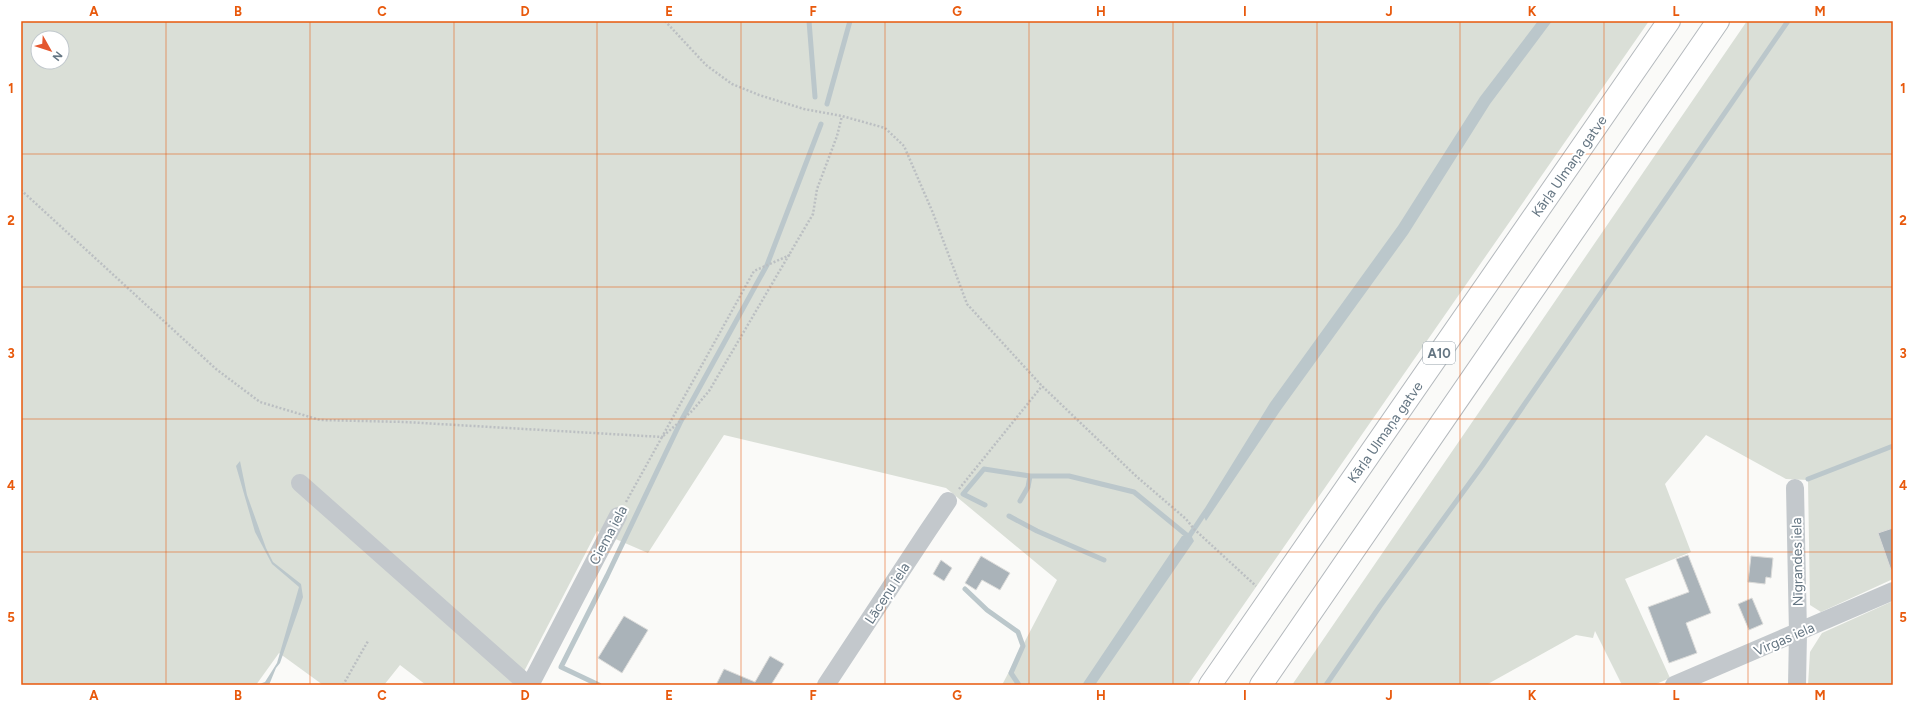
<svg xmlns="http://www.w3.org/2000/svg" width="1914" height="706" viewBox="0 0 1914 706" font-family="Figtree,sans-serif">
<rect width="100%" height="100%" fill="#fafaf8"/>
<path fill="#dadfd7" fill-rule="evenodd" d="M 21,21 L 1649,21 L 1188,685 L 1002,685 L 1057,580 L 946,488 L 724,435 L 648,553 L 597,531 L 517,685 L 426,685 L 400,665 L 384,685 L 323,685 L 279,653 L 256,685 L 21,685 ZM 38,38 L 62,38 L 62,62 L 38,62 Z
M 1747,21 L 1893,21 L 1893,579 L 1821,612 L 1810,605 L 1808,480 L 1786,479 L 1706,435 L 1665,484 L 1691,552 L 1625,579 L 1670,678 L 1654,685 L 1622,685 L 1595,631 L 1593,638 L 1576,635 L 1486,685 L 1292,685 Z
M 1893,601 L 1893,685 L 1808,685 L 1810,652 L 1822,633 Z"/>
<path fill="#bbc7cb" d="M 1538,21 L 1552,21 L 1490,104 L 1408,234 L 1280,411 L 1206,521 L 1203,515 L 1205,508 L 1270,403 L 1398,226 L 1480,97 Z
M 240,461 L 247,495 L 266,548 L 273,562 L 301,584 L 303,597 L 280,663 L 276,668 L 269,685 L 256,685 L 265,682 L 277,663 L 299,587 L 272,564 L 255,532 L 236,466 Z
M 1191,535 L 1194,541 L 1095,685 L 1082,685 L 1182,536 Z"/>
<g fill="none" stroke-linecap="round" stroke-linejoin="round">
<path stroke="#bbc7cb" stroke-width="5" d="M 809,21 L 815,97
M 827,104 L 850,21
M 1808,479 L 1893,446
M 1020,501 L 1028,487 L 1030,476
M 985,505 L 963,494 L 984,469 L 1030,476 L 1069,476 L 1134,492 L 1189,537
M 1009,516 L 1037,531 L 1104,560
M 1186,541 L 1206,511
M 965,589 L 987,610 L 1018,632 L 1023,646 L 1011,673 L 1019,685
M 599,685 L 561,667 L 607,576 L 681,421 L 767,265 L 821,124
M 1326,685 L 1380,606 L 1482,466 L 1788,21"/>
</g>
<path fill="#aab3b9" stroke="#dcdcda" d="M 1893,528 L 1893,570 L 1891,570 L 1878,533 Z
M 1688,555 L 1711,613 L 1686,623 L 1697,653 L 1669,663 L 1648,607 L 1689,592 L 1676,559 Z
M 981,556 L 1010,573 L 1000,590 L 982,580 L 976,590 L 965,583 Z
M 1751,556 L 1773,558 L 1771,578 L 1766,577 L 1765,584 L 1748,582 Z
M 941,560 L 952,568 L 944,581 L 933,574 Z
M 1752,598 L 1763,624 L 1749,630 L 1738,604 Z
M 624,616 L 648,630 L 622,673 L 598,658 Z
M 770,656 L 784,664 L 771,685 L 716,685 L 724,669 L 755,682 Z"/>
<g fill="none" stroke-linecap="round" stroke-linejoin="round">
<defs>
<path id="highway" d="M 1210,685 L 1669,21
M 1261,685 L 1718,21"/>
</defs>
<use href="#highway" stroke="#b4b9bd" stroke-width="24"/>
<path stroke="#bbbfc2" stroke-width="2.5" stroke-dasharray="2 2" stroke-linecap="butt" d="M 665,21 L 706,65 L 732,84 L 759,95 L 804,109 L 842,116 L 885,128 L 904,146 L 933,213 L 967,304 L 1042,386 L 1136,476 L 1186,519 L 1194,529 L 1256,586
M 21,190 L 216,369 L 260,402 L 320,420 L 405,422 L 662,437 L 754,271 L 790,255
M 959,489 L 1042,386
M 626,502 L 662,437 L 692,411 L 709,391 L 813,214 L 817,189 L 837,136 L 842,116
M 343,685 L 368,641"/>
<path stroke="#c3c8cc" stroke-width="18" d="M 300,483 L 528,685
M 1795,488 L 1798,633 L 1797,685
M 530,685 L 618,516
M 826,685 L 927,532 L 948,501
M 1674,685 L 1893,591"/>
<use href="#highway" stroke="#fff" stroke-width="22"/>
</g>
<path fill="none" stroke="#e8590c" stroke-width="1" stroke-opacity="0.55" d="M 166,21 L 166,685M 310,21 L 310,685M 454,21 L 454,685M 597,21 L 597,685M 741,21 L 741,685M 885,21 L 885,685M 1029,21 L 1029,685M 1173,21 L 1173,685M 1317,21 L 1317,685M 1460,21 L 1460,685M 1604,21 L 1604,685M 1748,21 L 1748,685M 21,154 L 1893,154M 21,287 L 1893,287M 21,419 L 1893,419M 21,552 L 1893,552"/>
<g text-anchor="middle" stroke-width="4" stroke-linejoin="round" paint-order="stroke">
<rect fill="#fff" stroke="#939fa8" stroke-width="1" x="1423" y="342" width="32" height="22" rx="3"/>
<g font-size="13" font-weight="bold" fill="#657683">
<text x="1439" y="358">A10</text>
</g>
<g font-size="14" fill="#657683" stroke="#fff">
<text transform="translate(1569 166) rotate(-55)" y="5">Kārļa Ulmaņa gatve</text>
<text transform="translate(1385 432) rotate(-55)" y="5">Kārļa Ulmaņa gatve</text>
<text transform="translate(608 535) rotate(-62)" y="5">Ciema iela</text>
<text transform="translate(1797 562) rotate(-91)" y="5">Nīgrandes iela</text>
<text transform="translate(887 593) rotate(-57)" y="5">Lāceņu iela</text>
<text transform="translate(1784 639) rotate(-23)" y="5">Virgas iela</text>
</g>
</g>
<rect width="1914" height="706" fill="none" stroke="#ffffff" stroke-width="44"/>
<g transform="translate(50 50) rotate(129)"><circle r="19" fill="#ffffff" stroke="#c1c8cd"/>
<path d="M0-3L7 15L0 10L-7 15Z" fill="#e4572e"/>
<text y="-6" font-size="11" font-weight="bold" text-anchor="middle" fill="#657683">N</text>
</g>
<rect x="22" y="22" width="1870" height="662" fill="none" stroke="#e8590c" stroke-width="1.5"/>
<g font-size="13" text-anchor="middle" font-weight="bold" fill="#e8590c">
<text x="94" y="16">A</text>
<text x="238" y="16">B</text>
<text x="382" y="16">C</text>
<text x="525" y="16">D</text>
<text x="669" y="16">E</text>
<text x="813" y="16">F</text>
<text x="957" y="16">G</text>
<text x="1101" y="16">H</text>
<text x="1245" y="16">I</text>
<text x="1389" y="16">J</text>
<text x="1532" y="16">K</text>
<text x="1676" y="16">L</text>
<text x="1820" y="16">M</text>
<text x="11" y="93">1</text>
<text x="1903" y="93">1</text>
<text x="11" y="225">2</text>
<text x="1903" y="225">2</text>
<text x="11" y="358">3</text>
<text x="1903" y="358">3</text>
<text x="11" y="490">4</text>
<text x="1903" y="490">4</text>
<text x="11" y="622">5</text>
<text x="1903" y="622">5</text>
<text x="94" y="700">A</text>
<text x="238" y="700">B</text>
<text x="382" y="700">C</text>
<text x="525" y="700">D</text>
<text x="669" y="700">E</text>
<text x="813" y="700">F</text>
<text x="957" y="700">G</text>
<text x="1101" y="700">H</text>
<text x="1245" y="700">I</text>
<text x="1389" y="700">J</text>
<text x="1532" y="700">K</text>
<text x="1676" y="700">L</text>
<text x="1820" y="700">M</text>
</g>
</svg>
